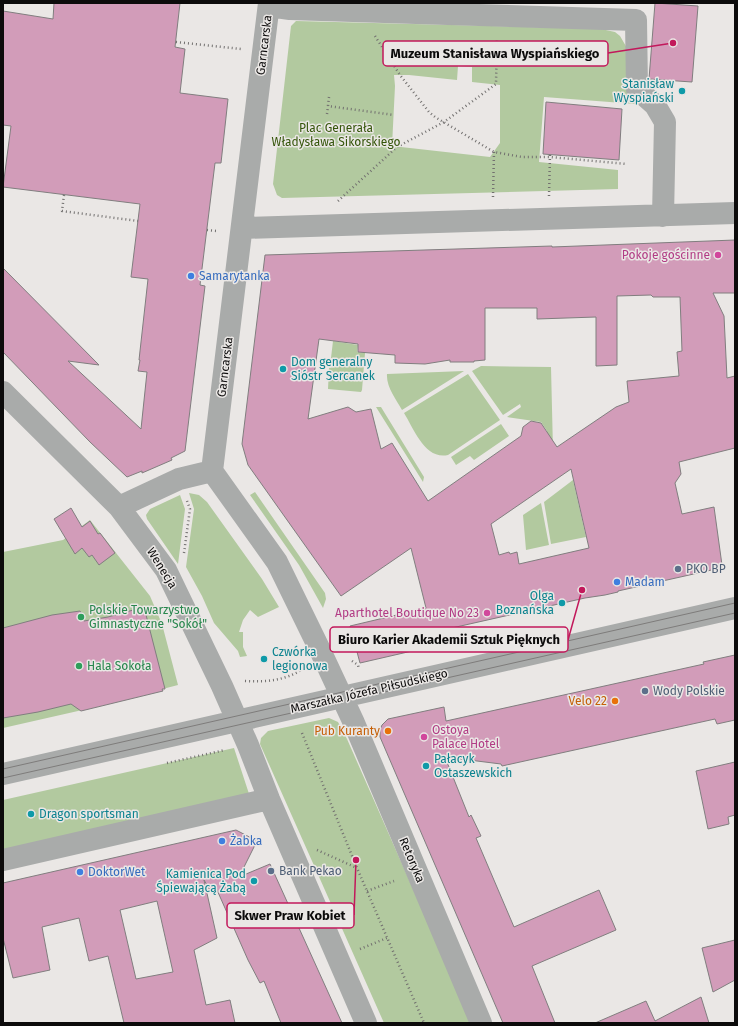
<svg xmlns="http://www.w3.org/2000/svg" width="738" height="1026" viewBox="0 0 738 1026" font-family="'Fira Sans',sans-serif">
<rect width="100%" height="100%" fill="#eae7e5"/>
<path fill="#b2c99f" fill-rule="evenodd" d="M 296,21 L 601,29 L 615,32 L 620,36 L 627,48 L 628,90 L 636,104 L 544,97 L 539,162 L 618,170 L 618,189 L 282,198 L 277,195 L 273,184 L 291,26 ZM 458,66 L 472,67 L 472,82 L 500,85 L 500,143 L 490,157 L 392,146 L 395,86 L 394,75 L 409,75 L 457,80 Z
M 333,341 L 358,345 L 357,352 L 365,353 L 362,390 L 361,392 L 328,389 L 329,368 L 335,367 L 339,364 L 337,360 L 331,358 Z
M 481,366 L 551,367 L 553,450 L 545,441 L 547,431 L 541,422 L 507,417 L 521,407 L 520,404 L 503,415 L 472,371 Z
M 464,371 L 402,410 C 396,399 386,387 387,374 Z
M 468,374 L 500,420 L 448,455 C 425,460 414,429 404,413 Z
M 376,407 L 381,407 L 424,477 L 423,482 Z
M 501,424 L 509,436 L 474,460 L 470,456 L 456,465 L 451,457 Z
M 573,480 L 586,537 L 551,544 L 544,502 Z
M 255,492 L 325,593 L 326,599 L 323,608 L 299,565 L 250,495 Z
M 189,493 L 199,495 L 207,502 L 262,579 L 279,607 L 258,617 L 250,610 L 243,620 L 239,632 L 243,632 L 243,647 L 247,656 L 240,657 L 238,651 L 214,623 L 202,596 L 186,567 L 194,509 Z
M 180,495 L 185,509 L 178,564 L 147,519 L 146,515 L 150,509 Z
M 541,503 L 549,545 L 526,550 L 523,515 Z
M 90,520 L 150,596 L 162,624 L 178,685 L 78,711 L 3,728 L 3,552 L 63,540 Z
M 329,718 L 338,722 L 347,739 L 472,1023 L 384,1023 L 260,744 L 261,738 L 268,731 Z
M 234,748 L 252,803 L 3,860 L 3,800 Z"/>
<path fill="#d29cb9" stroke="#817e7f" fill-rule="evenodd" d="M 54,3 L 180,3 L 175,47 L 185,49 L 180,93 L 228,99 L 221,163 L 215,163 L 200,285 L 205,286 L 185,451 L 171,458 L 172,460 L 142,473 L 142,471 L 127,477 L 90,442 L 3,352 L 3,268 L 99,365 L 68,361 L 141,429 L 147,372 L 138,371 L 140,360 L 139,360 L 148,279 L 131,277 L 140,204 L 3,187 L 11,126 L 3,125 L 3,11 L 53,19 Z
M 655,3 L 698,6 L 692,82 L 649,79 Z
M 546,102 L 622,109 L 619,160 L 543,154 Z
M 735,240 L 735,293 L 713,293 L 724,316 L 727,378 L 735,376 L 735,448 L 679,462 L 681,474 L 675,483 L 682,514 L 714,507 L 722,565 L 716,566 L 716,569 L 618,591 L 618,592 L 605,595 L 585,598 L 434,632 L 438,645 L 360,663 L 350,626 L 426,608 L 411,548 L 341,596 L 248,465 L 242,444 L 265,255 L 552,246 L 552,247 ZM 651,295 L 653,297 L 680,297 L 682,351 L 677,352 L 679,376 L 627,381 L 629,402 L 616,407 L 557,447 L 541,423 L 531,421 L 523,427 L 521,436 L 428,501 L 392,443 L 381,449 L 371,409 L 356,412 L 348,407 L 308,419 L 319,339 L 358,344 L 358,352 L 395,355 L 395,363 L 425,364 L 450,360 L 450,362 L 474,362 L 474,361 L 485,360 L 485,308 L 537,308 L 537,319 L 596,317 L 596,366 L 617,365 L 617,296 ZM 571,469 L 589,548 L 519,564 L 517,552 L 510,554 L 509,552 L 499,555 L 491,524 Z
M 71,508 L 82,527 L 90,521 L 98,534 L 100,533 L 115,553 L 99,565 L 92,555 L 89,557 L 82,548 L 75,554 L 54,519 Z
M 144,607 L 165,689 L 162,689 L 163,691 L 81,711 L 71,704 L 38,712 L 3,718 L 3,628 L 52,615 L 80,611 L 81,613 L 83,613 L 84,621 L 108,617 Z
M 735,655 L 735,720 L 717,724 L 715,719 L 502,766 L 501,764 L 445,757 L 469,817 L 471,815 L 481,836 L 476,838 L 514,927 L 599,890 L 616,930 L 532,966 L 555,1023 L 503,1023 L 380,737 L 380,730 L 382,725 L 388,719 L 444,707 L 446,721 L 704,664 L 703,662 Z
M 735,762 L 735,815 L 728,817 L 729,824 L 708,829 L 696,771 Z
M 236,830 L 257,841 L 239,877 L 270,864 L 342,1023 L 281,1023 L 264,981 L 260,983 L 248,960 L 217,890 L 211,892 L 204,880 L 217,938 L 194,950 L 206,1005 L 230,1000 L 235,1023 L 124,1023 L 108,956 L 89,961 L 79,918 L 42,927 L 50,970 L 13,978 L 3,938 L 3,883 ZM 157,901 L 173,972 L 136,979 L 120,910 Z
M 735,940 L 735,980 L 713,992 L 702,948 Z
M 701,997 L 709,1023 L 595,1023 L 646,1001 L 655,1021 Z"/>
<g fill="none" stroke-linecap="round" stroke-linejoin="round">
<path stroke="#72706f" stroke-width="2.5" stroke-dasharray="1 3" stroke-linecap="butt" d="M 375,36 L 400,75 L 429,112 L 435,117 L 494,152 L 522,157 L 550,157 L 627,164
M 176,42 L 241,49
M 329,97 L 328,106 L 394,115
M 327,114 L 328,106
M 64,195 L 62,211 L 138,221
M 549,196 L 550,155
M 493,197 L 494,152
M 338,201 L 397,147 L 444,122 L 496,84 L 497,38
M 207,230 L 217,231
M 184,553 L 190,509 L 187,501
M 352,661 L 358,665 L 359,669
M 245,681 C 266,682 284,681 303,669
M 302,733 L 357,868 L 424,1023
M 167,763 L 225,750
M 317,850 L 357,868
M 367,891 L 394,881
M 360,949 L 387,938"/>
<path stroke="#a9abaa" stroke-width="22" d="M 269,3 L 212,471 L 277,562 L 320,650 L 354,723 L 481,1023
M 269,6 L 290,9 L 636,20 L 637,89 L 655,105 L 665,122 L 663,216
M 243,228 L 735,213
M 3,392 L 119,507 L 166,570 L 222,686 L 248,745 L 269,799 L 366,1023
M 119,507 L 179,479 L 212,471
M 3,774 L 735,608
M 3,860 L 269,799"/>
<path stroke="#7e7c7b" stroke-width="1" d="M 3,769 L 735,603
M 3,778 L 735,613"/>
</g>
<g fill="#0f9aa8" stroke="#eae7e5" stroke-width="1.5">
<circle cx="682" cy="91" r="4"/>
<circle cx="283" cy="369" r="4"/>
<circle cx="562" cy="603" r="4"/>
<circle cx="264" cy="659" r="4"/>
<circle cx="426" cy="766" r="4"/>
<circle cx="31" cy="814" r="4"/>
<circle cx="254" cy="881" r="4"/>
</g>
<g fill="#d1479c" stroke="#eae7e5" stroke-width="1.5">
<circle cx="718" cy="255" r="4"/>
<circle cx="487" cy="613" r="4"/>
<circle cx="424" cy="737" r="4"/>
</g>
<g fill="#3f7fe0" stroke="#eae7e5" stroke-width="1.5">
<circle cx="191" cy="276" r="4"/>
<circle cx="617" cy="582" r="4"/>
<circle cx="222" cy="841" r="4"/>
<circle cx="80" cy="872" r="4"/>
</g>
<g fill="#5c6f8a" stroke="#eae7e5" stroke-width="1.5">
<circle cx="678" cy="569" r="4"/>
<circle cx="645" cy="691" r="4"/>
<circle cx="271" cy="871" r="4"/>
</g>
<g fill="#2e9e5b" stroke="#eae7e5" stroke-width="1.5">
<circle cx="81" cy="617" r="4"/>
<circle cx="79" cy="666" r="4"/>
</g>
<g fill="#e8710a" stroke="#eae7e5" stroke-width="1.5">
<circle cx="615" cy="701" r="4"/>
<circle cx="388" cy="731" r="4"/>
</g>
<g text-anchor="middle" stroke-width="3" stroke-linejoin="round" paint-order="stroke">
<g font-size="12" fill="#0c0b0b" stroke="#eae7e5">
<text transform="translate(264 45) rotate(-83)" y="4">Garncarska</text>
<text transform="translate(225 367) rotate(-83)" y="4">Garncarska</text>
<text transform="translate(162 568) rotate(58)" y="4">Wenecja</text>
<text transform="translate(369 691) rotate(-13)" y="4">Marszałka Józefa Piłsudskiego</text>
<text transform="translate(412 860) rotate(67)" y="4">Retoryka</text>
</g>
<g font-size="12" fill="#0d838f" stroke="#eae7e5" text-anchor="start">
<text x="674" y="88" text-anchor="end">Stanisław<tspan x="674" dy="14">Wyspiański</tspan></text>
<text x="291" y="366">Dom generalny<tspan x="291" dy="14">Sióstr Sercanek</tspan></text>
<text x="554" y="600" text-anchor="end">Olga<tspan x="554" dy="14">Boznańska</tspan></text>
<text x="272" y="656">Czwórka<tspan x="272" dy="14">legionowa</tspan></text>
<text x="434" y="763">Pałacyk<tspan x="434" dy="14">Ostaszewskich</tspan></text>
<text x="39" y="818">Dragon sportsman</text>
<text x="246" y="878" text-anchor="end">Kamienica Pod<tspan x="246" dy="14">Śpiewającą Żabą</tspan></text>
</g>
<g font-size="12" fill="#35550a" stroke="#eae7e5">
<text x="336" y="132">Plac Generała<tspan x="336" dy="14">Władysława Sikorskiego</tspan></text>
</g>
<g font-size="12" fill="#b23c85" stroke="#eae7e5" text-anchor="end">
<text x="710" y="259">Pokoje gościnne</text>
<text x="479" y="617">Aparthotel Boutique No 23</text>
<text x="432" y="734" text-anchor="start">Ostoya<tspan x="432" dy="14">Palace Hotel</tspan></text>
</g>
<g font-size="12" fill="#366cbe" stroke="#eae7e5" text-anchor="start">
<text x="199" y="280">Samarytanka</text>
<text x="625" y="586">Madam</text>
<text x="230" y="845">Żabka</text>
<text x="88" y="876">DoktorWet</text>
</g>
<g font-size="12" fill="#4e5e75" stroke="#eae7e5" text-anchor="start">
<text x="686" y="573">PKO BP</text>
<text x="653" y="695">Wody Polskie</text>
<text x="279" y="875">Bank Pekao</text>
</g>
<g font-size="12" fill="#27864d" stroke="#eae7e5" text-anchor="start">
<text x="89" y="614">Polskie Towarzystwo<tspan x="89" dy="14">Gimnastyczne "Sokół"</tspan></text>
<text x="87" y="670">Hala Sokoła</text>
</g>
<g font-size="12" fill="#c56008" stroke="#eae7e5" text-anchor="end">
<text x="607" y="705">Velo 22</text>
<text x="380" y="735">Pub Kuranty</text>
</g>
</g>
<path fill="none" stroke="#c2185b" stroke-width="1.5" d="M673 43L608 53M582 590L568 640M356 860L354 915"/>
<g fill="#c2185b" stroke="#eae7e5" stroke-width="1.5">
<circle cx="673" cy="43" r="4"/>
<circle cx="582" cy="590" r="4"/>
<circle cx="356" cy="860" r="4"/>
</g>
<g fill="#eae7e5" stroke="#c2185b" stroke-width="1.5">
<rect x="383" y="41" width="225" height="25" rx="4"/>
<rect x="330" y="627" width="238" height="25" rx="4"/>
<rect x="227" y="903" width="127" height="25" rx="4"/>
</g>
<g font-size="13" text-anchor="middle" font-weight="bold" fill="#0c0b0b">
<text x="495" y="58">Muzeum Stanisława Wyspiańskiego</text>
<text x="449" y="644">Biuro Karier Akademii Sztuk Pięknych</text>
<text x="290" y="920">Skwer Praw Kobiet</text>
</g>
<rect width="738" height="1026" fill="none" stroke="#0c0b0b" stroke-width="8"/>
</svg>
